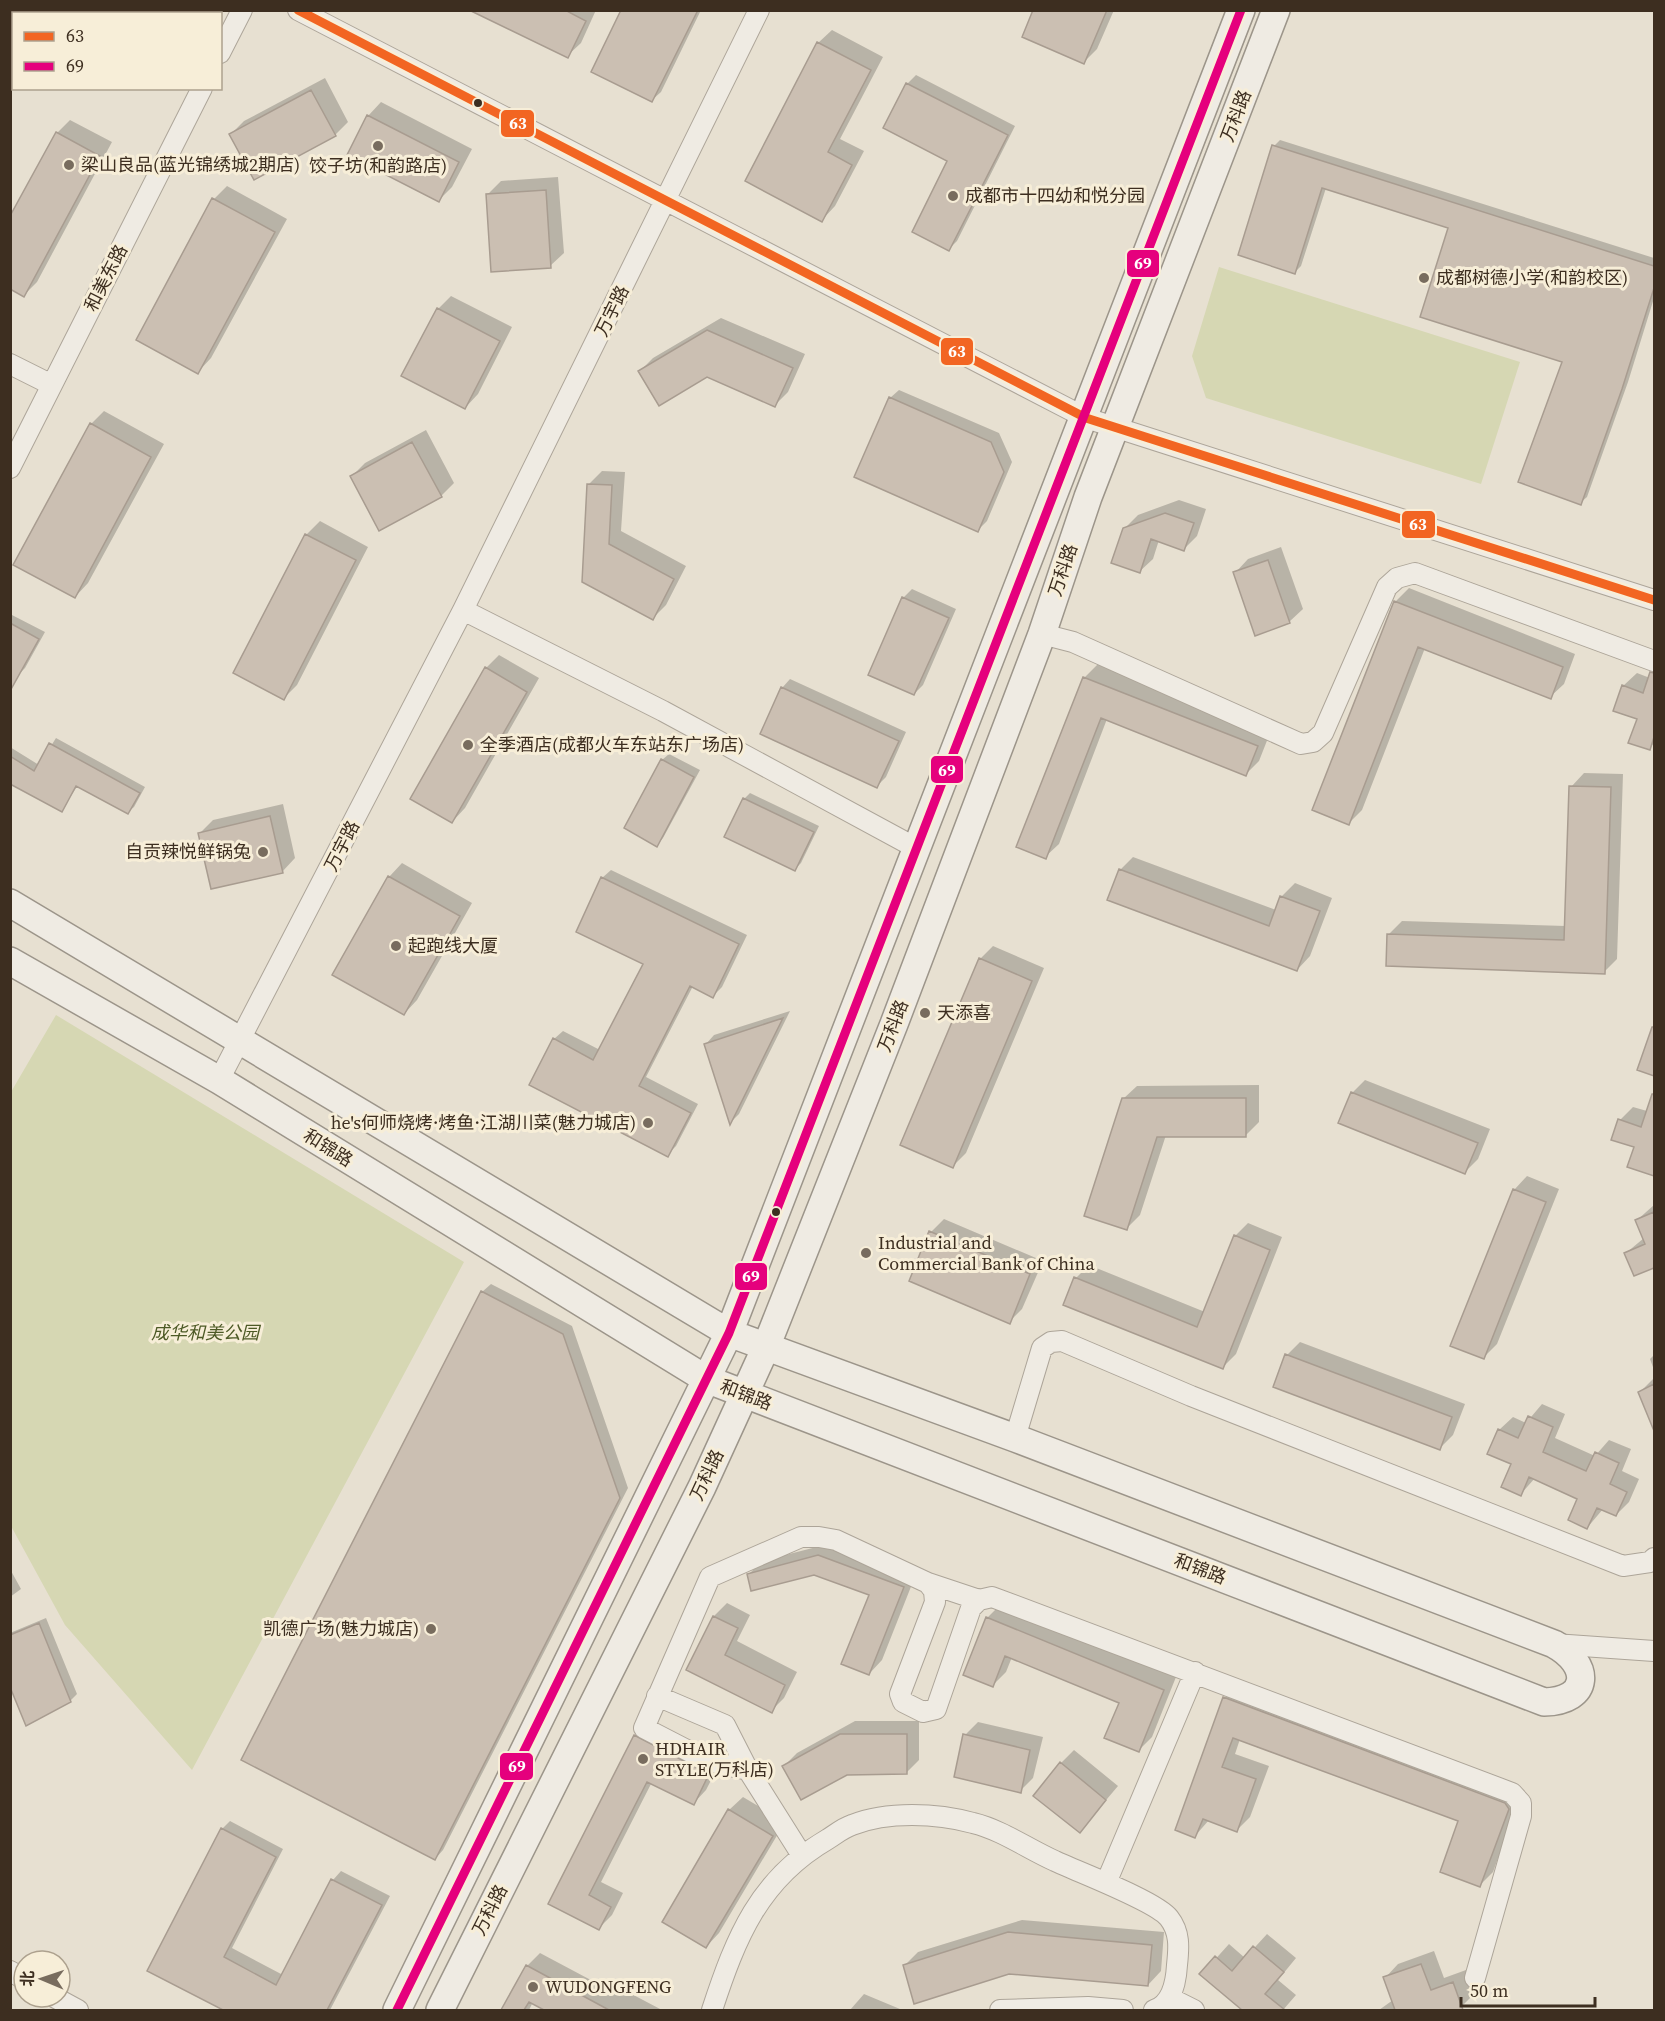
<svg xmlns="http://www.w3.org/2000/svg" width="1665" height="2021" viewBox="0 0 1665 2021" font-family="'Source Serif 4','Noto Sans SC',serif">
<rect width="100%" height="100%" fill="#e7e0d1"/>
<path fill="#d6d7b3" d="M 1219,267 L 1520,362 L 1481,484 L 1206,398 L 1192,356 Z
M 56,1015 L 464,1262 L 192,1770 L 65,1625 L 11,1526 L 11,1092 Z"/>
<path fill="#0003" d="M 82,10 L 175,10 L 173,14 L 88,14 Z
M 472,10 L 596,10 L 581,43 L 567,56 Z
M 623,10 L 701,10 L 661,92 L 652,100 Z
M 1035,10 L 1114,10 L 1097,49 L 1083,63 Z
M 832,30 L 883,57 L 840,139 L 864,151 L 835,206 L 822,220 L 818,43 Z
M 916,75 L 1015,126 L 957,241 L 949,249 L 949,160 L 907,84 Z
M 325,78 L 348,122 L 335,135 L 231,134 L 244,121 Z
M 381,102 L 472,149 L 452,187 L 438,201 L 349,154 L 368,116 Z
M 70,120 L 112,142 L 37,282 L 24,295 L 57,133 Z
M 1280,140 L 1654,258 L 1654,298 L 1628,382 L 1587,497 L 1580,503 L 1564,361 L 1450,227 L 1326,188 L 1301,266 L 1295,272 L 1274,146 Z
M 558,177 L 564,253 L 550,266 L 488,194 L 501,181 Z
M 227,186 L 287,219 L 211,358 L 198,372 L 214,199 Z
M 451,296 L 512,327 L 478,394 L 465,408 L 438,309 Z
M 721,318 L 805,354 L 788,392 L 775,405 L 707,375 L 640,371 L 653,358 Z
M 899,390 L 999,433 L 1012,462 L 987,521 L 978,530 L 890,398 Z
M 104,411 L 164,444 L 88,583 L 75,597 L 91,424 Z
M 426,430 L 454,483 L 441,496 L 352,476 L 365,463 Z
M 602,471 L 625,472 L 621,531 L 686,566 L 666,605 L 653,618 L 584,581 L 589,484 Z
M 1179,500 L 1206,509 L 1197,536 L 1184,549 L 1159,540 L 1153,559 L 1139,572 L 1124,529 L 1138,515 Z
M 320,521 L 368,547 L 297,685 L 284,698 L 235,672 L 307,534 Z
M 1281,547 L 1303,609 L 1289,622 L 1235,573 L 1248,559 Z
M 1409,588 L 1575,654 L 1564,684 L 1550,697 L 1425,648 L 1362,810 L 1349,823 L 1314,810 L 1395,602 Z
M 912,589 L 956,609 L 923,685 L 914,694 L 903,598 Z
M 10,614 L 45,632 L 25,668 L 18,675 L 10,676 Z
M 499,655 L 539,678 L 465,808 L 452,822 L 486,668 Z
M 1098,664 L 1270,733 L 1259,761 L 1246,774 L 1107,719 L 1059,844 L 1045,857 L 1084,678 Z
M 1654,670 L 1654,743 L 1649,749 L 1623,686 L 1637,673 L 1650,678 Z
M 790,679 L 906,732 L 886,777 L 877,786 L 782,688 Z
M 56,738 L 145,787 L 134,807 L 128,812 L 78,785 L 62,810 L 10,780 L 10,747 L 39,765 Z
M 669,754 L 700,770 L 663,838 L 656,845 L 662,760 Z
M 1584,773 L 1623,774 L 1617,959 L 1604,972 L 1389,934 L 1402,921 L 1566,926 L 1571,787 Z
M 750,793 L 819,826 L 801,863 L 795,869 L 744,799 Z
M 283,804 L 295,858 L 282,872 L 200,833 L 213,820 Z
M 1133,857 L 1276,910 L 1281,897 L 1295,883 L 1332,898 L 1310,956 L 1297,970 L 1120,870 Z
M 402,863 L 472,903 L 417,1000 L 404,1014 L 389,877 Z
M 611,870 L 747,935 L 722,987 L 713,996 L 693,986 L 646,1077 L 698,1104 L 676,1146 L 667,1155 L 554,1039 L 563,1031 L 600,1050 L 645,963 L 602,878 Z
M 993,946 L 1044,968 L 966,1153 L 953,1166 L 980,959 Z
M 790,1011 L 739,1114 L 731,1122 L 706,1044 L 714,1035 Z
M 1365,1080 L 1490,1129 L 1478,1159 L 1465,1172 L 1352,1093 Z
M 1259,1085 L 1259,1122 L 1246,1135 L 1166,1135 L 1140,1215 L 1127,1228 L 1123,1099 L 1137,1086 Z
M 1654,1090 L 1654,1172 L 1652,1174 L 1620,1120 L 1633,1107 L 1647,1111 Z
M 1527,1176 L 1559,1189 L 1497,1344 L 1484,1357 L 1514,1190 Z
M 1654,1205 L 1654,1266 L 1635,1274 L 1626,1253 L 1644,1238 L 1636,1221 Z
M 944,1219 L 1043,1261 L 1022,1309 L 1009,1322 L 931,1232 Z
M 1248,1223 L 1282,1237 L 1236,1354 L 1222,1368 L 1076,1278 L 1089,1265 L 1205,1312 L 1235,1236 Z
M 491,1284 L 572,1326 L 628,1488 L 443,1850 L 435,1859 L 482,1292 Z
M 1300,1342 L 1465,1404 L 1453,1435 L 1440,1448 L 1287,1355 Z
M 1654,1355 L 1654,1370 L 1650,1359 Z
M 1654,1378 L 1654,1411 L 1649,1413 L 1640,1392 Z
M 1542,1404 L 1565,1414 L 1555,1438 L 1595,1456 L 1609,1440 L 1631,1449 L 1622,1471 L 1639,1479 L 1629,1502 L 1616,1515 L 1603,1509 L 1587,1528 L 1579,1498 L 1535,1478 L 1521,1494 L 1499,1430 L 1513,1417 L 1526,1423 Z
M 832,1543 L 916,1574 L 882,1660 L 869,1674 L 871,1595 L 815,1573 L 749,1574 L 762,1561 Z
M 10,1569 L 21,1589 L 10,1597 Z
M 727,1603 L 750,1615 L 737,1641 L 797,1672 L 784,1698 L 771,1711 L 688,1669 L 714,1616 Z
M 1001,1604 L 1176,1677 L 1152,1737 L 1138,1751 L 1121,1702 L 1012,1657 L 1006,1672 L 992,1686 L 964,1674 L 988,1617 Z
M 46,1618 L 77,1694 L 70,1701 L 10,1682 L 10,1633 Z
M 1238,1685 L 1521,1794 L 1493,1872 L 1480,1885 L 1460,1820 L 1240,1739 L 1235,1754 L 1269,1766 L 1250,1817 L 1237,1830 L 1209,1820 L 1195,1836 L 1225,1698 Z
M 855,1721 L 919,1721 L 919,1760 L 906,1773 L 784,1766 L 797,1753 Z
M 978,1722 L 1043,1737 L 1033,1778 L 1020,1791 L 965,1735 Z
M 648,1723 L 721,1761 L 706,1790 L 693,1804 L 652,1782 L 601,1882 L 623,1893 L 612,1915 L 599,1928 L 550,1903 L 635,1736 Z
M 1074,1750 L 1118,1786 L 1080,1831 L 1061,1763 Z
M 743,1797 L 785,1822 L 719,1933 L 706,1947 L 729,1810 Z
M 230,1821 L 283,1849 L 232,1948 L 283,1975 L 333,1880 L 341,1871 L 390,1896 L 330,2010 L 226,2010 L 149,1970 L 222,1829 Z
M 1022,1920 L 1164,1932 L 1161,1971 L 1148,1985 L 904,1966 L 918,1952 Z
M 1267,1934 L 1296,1958 L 1278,1980 L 1296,1995 L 1283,2010 L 1245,2010 L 1202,1974 L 1229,1944 L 1245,1958 Z
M 1434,1951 L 1444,1978 L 1466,1970 L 1474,1994 L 1461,2007 L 1451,2010 L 1379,2010 L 1393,2000 L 1385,1978 L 1398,1964 Z
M 540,1953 L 619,1995 L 624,1990 L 662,2010 L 548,2010 L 533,2002 L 529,2010 L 503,2010 L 527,1966 Z
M 864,1994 L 900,2009 L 900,2010 L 850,2010 Z"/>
<path fill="#cbbfb2" stroke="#a89c90" stroke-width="1.5" d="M 469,10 L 565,10 L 586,21 L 568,58 Z
M 621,10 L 698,10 L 652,102 L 591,72 Z
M 1033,10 L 1107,10 L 1084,64 L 1022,37 Z
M 817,42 L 871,70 L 828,152 L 852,165 L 822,222 L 745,181 Z
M 906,83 L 1008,135 L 949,251 L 912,232 L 947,161 L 883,128 Z
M 311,90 L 336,136 L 254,180 L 229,134 Z
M 367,115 L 459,162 L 439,202 L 347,155 Z
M 56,132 L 100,156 L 24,297 L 10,289 L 10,216 Z
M 1272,145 L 1654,266 L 1654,288 L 1622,389 L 1581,505 L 1518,482 L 1562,362 L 1420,317 L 1448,228 L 1322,188 L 1295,274 L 1238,255 Z
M 546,190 L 551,268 L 491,272 L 486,194 Z
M 212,198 L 275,232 L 198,374 L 136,340 Z
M 437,308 L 500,341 L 465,409 L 401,376 Z
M 707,330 L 793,368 L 775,407 L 707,377 L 659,406 L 638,371 Z
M 889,397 L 991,442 L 1004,472 L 978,532 L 854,477 Z
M 90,423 L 151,457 L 75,598 L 13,565 Z
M 412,442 L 442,497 L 379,531 L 350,476 Z
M 587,484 L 612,485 L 609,544 L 674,579 L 653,620 L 582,582 Z
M 1165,513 L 1194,523 L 1184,551 L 1151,539 L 1140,573 L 1111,563 L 1123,528 Z
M 305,534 L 356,560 L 284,700 L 233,673 Z
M 1268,560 L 1290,623 L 1255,636 L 1233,572 Z
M 902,597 L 949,618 L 914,695 L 868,675 Z
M 1394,601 L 1563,667 L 1551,699 L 1418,647 L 1349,825 L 1312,810 Z
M 10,623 L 39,639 L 10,691 Z
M 485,667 L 527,692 L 452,823 L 410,799 Z
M 1650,672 L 1654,673 L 1654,737 L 1650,750 L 1628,743 L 1637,719 L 1613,711 L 1622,685 L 1643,693 Z
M 1083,677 L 1258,746 L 1246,776 L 1101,718 L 1046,859 L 1016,847 Z
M 781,687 L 899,741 L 877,788 L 760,734 Z
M 49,743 L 140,793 L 128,814 L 76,786 L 62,812 L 10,784 L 10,756 L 34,771 Z
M 661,759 L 694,777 L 657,847 L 624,828 Z
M 1569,786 L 1611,787 L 1605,974 L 1386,966 L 1387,934 L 1564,940 Z
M 743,798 L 814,832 L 795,871 L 724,837 Z
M 270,816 L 283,873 L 211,889 L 198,833 Z
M 1119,869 L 1269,926 L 1280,896 L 1320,911 L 1297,971 L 1107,900 Z
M 388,876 L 460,916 L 404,1015 L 332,975 Z
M 601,877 L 739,944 L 713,998 L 690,986 L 639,1086 L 691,1113 L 668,1157 L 529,1085 L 553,1038 L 593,1060 L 643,964 L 576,932 Z
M 979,958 L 1032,981 L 953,1168 L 900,1145 Z
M 783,1018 L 730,1125 L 704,1044 Z
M 1652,1027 L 1654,1027 L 1654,1076 L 1637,1070 Z
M 1351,1092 L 1478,1143 L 1465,1174 L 1338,1123 Z
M 1652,1094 L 1654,1094 L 1654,1176 L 1627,1167 L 1634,1147 L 1611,1140 L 1618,1119 L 1641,1127 Z
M 1122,1098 L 1246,1098 L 1246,1137 L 1157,1137 L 1127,1230 L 1084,1216 Z
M 1513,1189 L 1546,1202 L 1484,1359 L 1450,1346 Z
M 1654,1212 L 1654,1268 L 1634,1276 L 1624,1253 L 1645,1244 L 1635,1220 Z
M 929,1231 L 1030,1274 L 1010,1324 L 909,1281 Z
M 1234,1235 L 1270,1250 L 1223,1369 L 1063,1305 L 1074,1277 L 1197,1327 Z
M 481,1291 L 563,1334 L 620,1498 L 435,1860 L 241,1760 Z
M 1285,1354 L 1452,1417 L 1440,1450 L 1273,1387 Z
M 1654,1384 L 1654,1431 L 1638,1392 Z
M 1528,1416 L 1553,1427 L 1543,1452 L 1586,1471 L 1595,1452 L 1619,1463 L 1610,1484 L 1627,1492 L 1616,1516 L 1597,1508 L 1587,1529 L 1568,1520 L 1577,1499 L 1529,1477 L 1521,1496 L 1501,1487 L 1511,1464 L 1487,1454 L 1498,1429 L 1518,1438 Z
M 818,1555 L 904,1587 L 869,1675 L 841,1664 L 869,1595 L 814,1575 L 751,1591 L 747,1574 Z
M 713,1616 L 738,1628 L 725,1655 L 785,1685 L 772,1713 L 686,1670 Z
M 986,1617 L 1164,1690 L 1139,1752 L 1104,1738 L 1119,1703 L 1005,1656 L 993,1687 L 963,1675 Z
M 39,1623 L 71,1702 L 26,1726 L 10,1687 L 10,1635 Z
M 1223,1697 L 1505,1803 L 1509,1809 L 1480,1887 L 1440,1872 L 1458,1821 L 1233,1738 L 1222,1767 L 1256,1779 L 1237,1832 L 1203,1819 L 1195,1838 L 1175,1830 Z
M 840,1734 L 907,1734 L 907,1774 L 847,1775 L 801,1800 L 782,1766 Z
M 963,1734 L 1030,1750 L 1021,1793 L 954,1777 Z
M 634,1735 L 709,1774 L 694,1805 L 647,1782 L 589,1895 L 611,1907 L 599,1930 L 548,1904 Z
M 1060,1762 L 1106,1800 L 1080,1833 L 1033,1796 Z
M 728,1809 L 773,1836 L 706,1948 L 662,1922 Z
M 221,1828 L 276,1857 L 224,1957 L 276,1985 L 331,1879 L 382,1905 L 327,2010 L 223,2010 L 147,1971 Z
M 1008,1932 L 1152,1945 L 1148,1986 L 1009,1974 L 914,2004 L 903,1965 Z
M 1253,1946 L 1284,1972 L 1265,1994 L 1285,2010 L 1242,2010 L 1199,1974 L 1215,1956 L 1232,1971 Z
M 1421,1964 L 1431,1990 L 1453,1982 L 1463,2010 L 1395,2010 L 1383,1977 Z
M 526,1965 L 609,2010 L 544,2010 L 529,2002 L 524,2010 L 501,2010 Z"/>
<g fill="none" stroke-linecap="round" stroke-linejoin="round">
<defs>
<path id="street" d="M 298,10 L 1086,418 L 1654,600
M 10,18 L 13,10
M 220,53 L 242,10
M 10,364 L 52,385
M 10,468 L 202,88
M 463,610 L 663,711 L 918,849
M 1042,634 L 1073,642 L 1301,744 L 1313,742 L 1323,733 L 1387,587 L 1397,578 L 1415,573 L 1654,661
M 219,1080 L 463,610 L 759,10
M 1015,1438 L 1042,1348 L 1051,1342 L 1062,1341 L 1191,1396 L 1623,1566 L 1650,1562 L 1654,1558
M 928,1583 L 934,1591 L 935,1602 L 900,1694 L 903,1702 L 923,1712 L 936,1709 L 971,1608 L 979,1600 L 992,1597 L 1512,1793 L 1521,1803 L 1521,1816 L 1475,1978
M 1554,1644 L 1654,1651
M 657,1696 L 725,1725 L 748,1770 L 801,1854
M 748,1770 L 708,1761 L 644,1728 L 710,1577 L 801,1537 L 819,1537 L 836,1540 L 928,1583 L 979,1600
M 1106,1883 L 1195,1672
M 10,1971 L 24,1979
M 54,1997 L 78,2010
M 1170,1998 L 1194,2010
M 712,2010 C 736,1937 759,1879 828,1839 C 836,1834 843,1828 852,1825 C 887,1811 937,1813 973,1823 C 1002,1830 1028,1849 1055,1861 C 1078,1872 1156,1901 1169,1918 C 1180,1932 1179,1947 1177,1965 C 1176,1983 1172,2004 1154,2010
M 1000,2010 L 1088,2007 L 1123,2010"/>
<path id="secondary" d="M 10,903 L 729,1333 L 1015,1438 L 1554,1644 C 1591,1664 1591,1701 1544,1702 L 706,1379 L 219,1080 L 10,961
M 397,2010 L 729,1333 L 1241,10
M 440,2010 L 702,1487 L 766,1347 L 894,1024 L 1042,634 L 1088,497 L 1276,10"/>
</defs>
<use href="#street" stroke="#ada599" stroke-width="22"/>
<use href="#secondary" stroke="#9c958a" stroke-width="30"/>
<use href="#street" stroke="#efebe3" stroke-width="20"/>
<use href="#secondary" stroke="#efebe3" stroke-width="27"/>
<defs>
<path id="bus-1" d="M 298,10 L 1086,418 L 1654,600"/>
<path id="bus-2" d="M 397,2010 L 729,1333 L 1241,10"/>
</defs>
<use href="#bus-1" stroke="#f7eed8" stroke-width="14"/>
<use href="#bus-2" stroke="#f7eed8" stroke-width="14"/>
<use href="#bus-1" stroke="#f26522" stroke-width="9"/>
<use href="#bus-2" stroke="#e5007d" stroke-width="9"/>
</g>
<g fill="#3d2e20" stroke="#f7eed8" stroke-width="2">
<circle cx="478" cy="103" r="5"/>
<circle cx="776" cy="1212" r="5"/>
</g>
<g fill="#786c5e" stroke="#f7eed8" stroke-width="2">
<circle cx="378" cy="146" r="6"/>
<circle cx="69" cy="165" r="6"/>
<circle cx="953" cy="196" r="6"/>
<circle cx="1424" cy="278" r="6"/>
<circle cx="468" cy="745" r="6"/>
<circle cx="263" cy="852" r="6"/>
<circle cx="396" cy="946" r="6"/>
<circle cx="925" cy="1013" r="6"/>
<circle cx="648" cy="1123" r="6"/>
<circle cx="866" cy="1253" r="6"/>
<circle cx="431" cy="1629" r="6"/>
<circle cx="643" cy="1759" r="6"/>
<circle cx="533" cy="1987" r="6"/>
</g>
<g text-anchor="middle" stroke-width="6" stroke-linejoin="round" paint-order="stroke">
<g font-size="18" fill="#3d2e20" stroke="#f7eed8">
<text transform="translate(1236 116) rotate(-69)" y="6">万科路</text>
<text transform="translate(106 278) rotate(-63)" y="6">和美东路</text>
<text transform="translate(612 311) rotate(-64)" y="6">万宇路</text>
<text transform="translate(1063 570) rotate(-71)" y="6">万科路</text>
<text transform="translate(342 846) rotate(-63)" y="6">万宇路</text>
<text transform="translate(893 1026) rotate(-69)" y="6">万科路</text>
<text transform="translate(328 1148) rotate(32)" y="6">和锦路</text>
<text transform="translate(746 1395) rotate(21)" y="6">和锦路</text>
<text transform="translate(707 1475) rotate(-65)" y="6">万科路</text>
<text transform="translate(1200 1569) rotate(21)" y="6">和锦路</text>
<text transform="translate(490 1910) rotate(-63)" y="6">万科路</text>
</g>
<g font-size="18" fill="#3d2e20" stroke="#f7eed8" text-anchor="start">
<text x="81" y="171">梁山良品(蓝光锦绣城2期店)</text>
<text x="378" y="172" text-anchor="middle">饺子坊(和韵路店)</text>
<text x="965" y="202">成都市十四幼和悦分园</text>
<text x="1436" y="284">成都树德小学(和韵校区)</text>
<text x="480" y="751">全季酒店(成都火车东站东广场店)</text>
<text x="251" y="858" text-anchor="end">自贡辣悦鲜锅兔</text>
<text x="408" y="952">起跑线大厦</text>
<text x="937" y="1019">天添喜</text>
<text x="636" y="1129" text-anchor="end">he's何师烧烤·烤鱼·江湖川菜(魅力城店)</text>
<text x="878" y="1249">Industrial and<tspan x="878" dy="21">Commercial Bank of China</tspan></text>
<text x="419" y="1635" text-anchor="end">凯德广场(魅力城店)</text>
<text x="655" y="1755">HDHAIR<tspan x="655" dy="21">STYLE(万科店)</tspan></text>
<text x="545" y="1993">WUDONGFENG</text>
</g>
<g font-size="18" font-style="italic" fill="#4d5a26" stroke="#f7eed8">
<text x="205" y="1339">成华和美公园</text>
</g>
</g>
<g stroke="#f7eed8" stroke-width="2">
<rect x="500" y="109" width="35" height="29" rx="6" fill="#f26522"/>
<rect x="1126" y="249" width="34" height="29" rx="6" fill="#e5007d"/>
<rect x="940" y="337" width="34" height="29" rx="6" fill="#f26522"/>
<rect x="1401" y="510" width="35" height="29" rx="6" fill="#f26522"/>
<rect x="930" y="755" width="34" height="29" rx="6" fill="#e5007d"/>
<rect x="734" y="1262" width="34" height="29" rx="6" fill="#e5007d"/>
<rect x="499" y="1752" width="35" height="29" rx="6" fill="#e5007d"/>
</g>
<g font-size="16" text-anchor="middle" font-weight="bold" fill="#fff">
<text x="518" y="129">63</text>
<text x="1143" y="269">69</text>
<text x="957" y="357">63</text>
<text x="1418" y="530">63</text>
<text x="947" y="776">69</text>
<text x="751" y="1282">69</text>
<text x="517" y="1772">69</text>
</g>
<rect width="1665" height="2021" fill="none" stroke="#3d2e20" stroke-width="24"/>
<rect x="12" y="12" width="210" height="78" fill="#f7eed8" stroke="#ada18e" stroke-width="1.5"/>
<rect x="24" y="32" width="30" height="9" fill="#f26522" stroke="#ada18e" stroke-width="1.5"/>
<text x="66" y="42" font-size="18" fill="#3d2e20">63</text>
<rect x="24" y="62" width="30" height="9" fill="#e5007d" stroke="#ada18e" stroke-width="1.5"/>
<text x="66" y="72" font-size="18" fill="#3d2e20">69</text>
<g transform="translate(42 1979) rotate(272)"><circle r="28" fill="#f7eed8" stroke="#ada18e" stroke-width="1.5"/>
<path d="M0-4.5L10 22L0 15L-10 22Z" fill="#786c5e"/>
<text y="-9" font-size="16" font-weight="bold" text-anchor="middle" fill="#3d2e20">北</text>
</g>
<path d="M1461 1997v9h134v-9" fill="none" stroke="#3d2e20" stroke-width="3"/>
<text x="1470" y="1997" font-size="18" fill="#3d2e20" stroke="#f7eed8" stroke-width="4.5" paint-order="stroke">50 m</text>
</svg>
